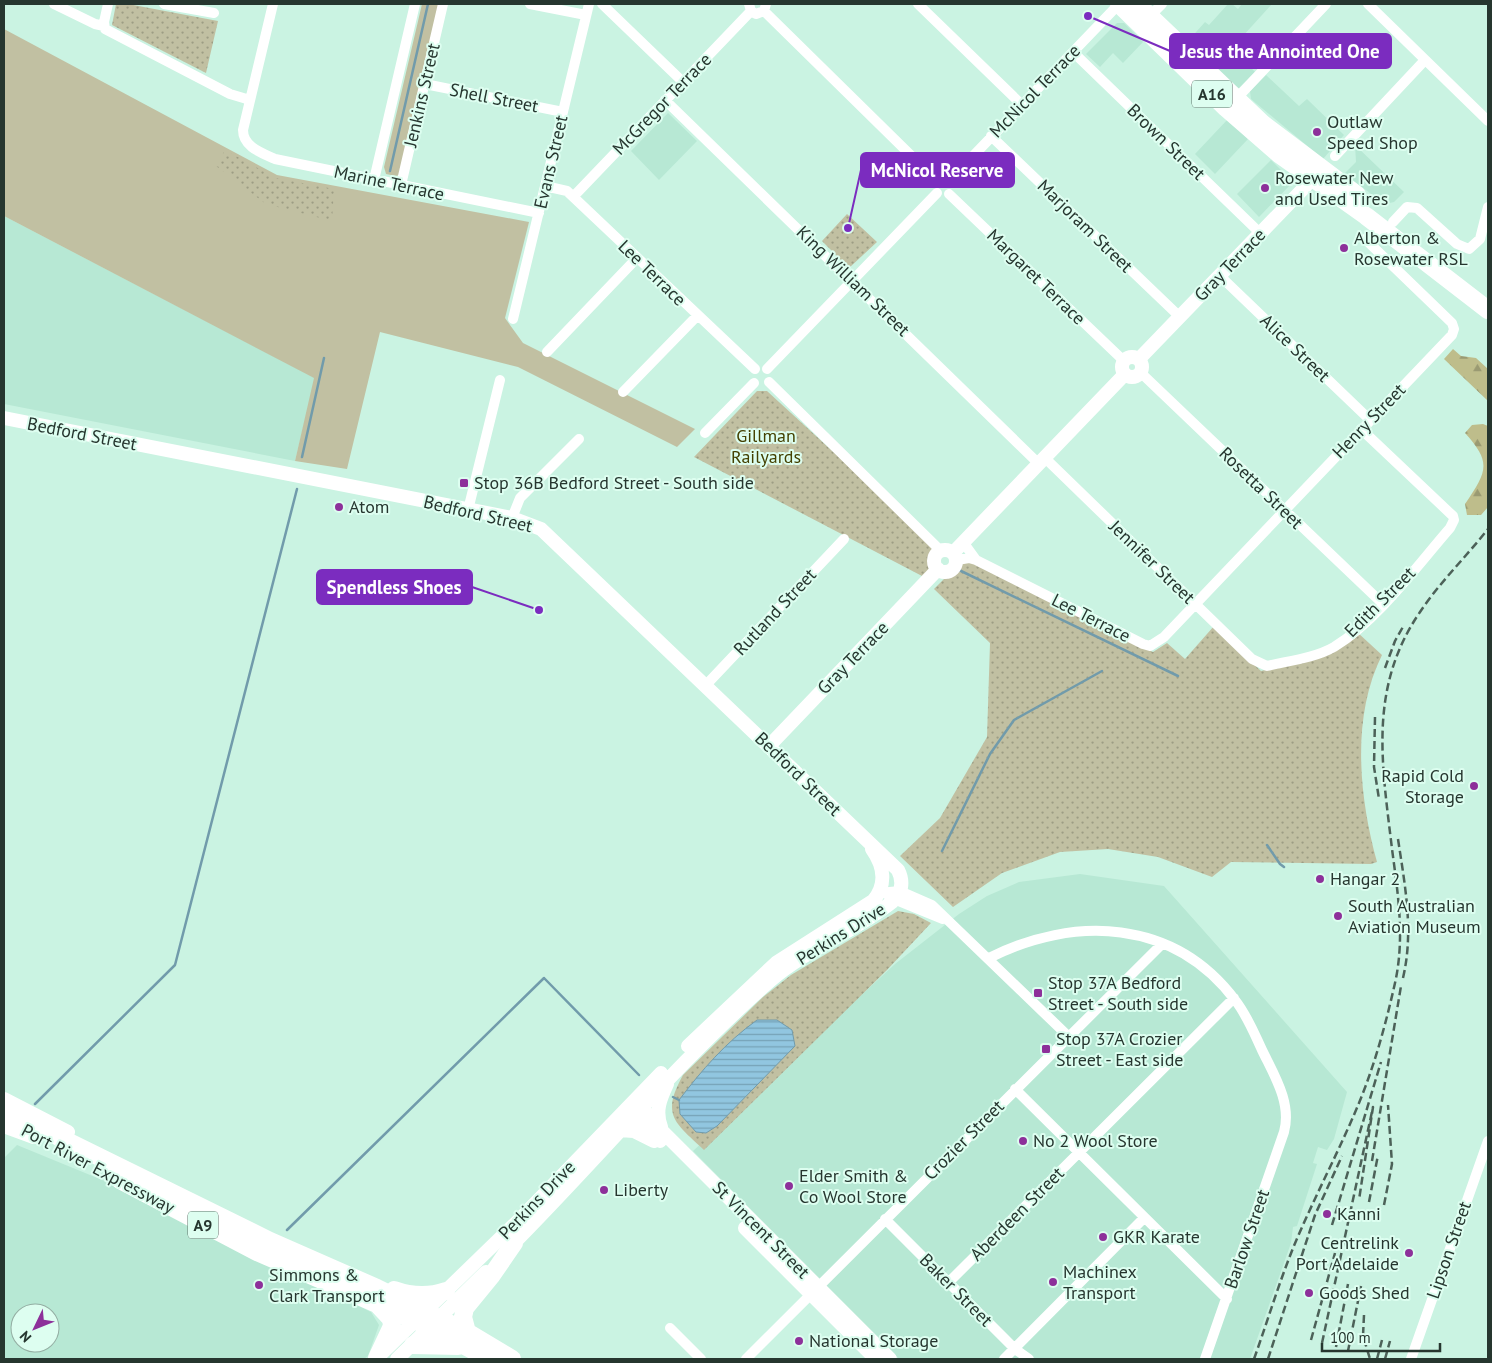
<svg xmlns="http://www.w3.org/2000/svg" width="1492" height="1363" viewBox="0 0 1492 1363" font-family="'PT Sans',sans-serif">
<defs>
<pattern id="forest-firs" width="22" height="20" patternUnits="userSpaceOnUse" patternTransform="scale(1.25)"><rect width="22" height="20" fill="#bebd8b"/><path d="M5 1l3.5 6h-7zM16 11l3.5 6h-7z" fill="#9a9a72"/></pattern>
<pattern id="park-dots" width="8" height="8" patternUnits="userSpaceOnUse" patternTransform="scale(1.25)"><rect width="8" height="8" fill="#c1c0a2"/><path d="M2 2h.1M6 6h.1" fill="none" stroke="#9d9d84" stroke-width="1.8" stroke-linecap="round"/></pattern>
<pattern id="water-rules" width="6" height="5" patternUnits="userSpaceOnUse" patternTransform="scale(1.25)"><rect width="6" height="5" fill="#91c6e0"/><path d="M0 2.5h6" fill="none" stroke="#76a2b6"/></pattern>
</defs>
<rect width="100%" height="100%" fill="#caf3e2"/>
<path fill="#b7e8d4" fill-rule="evenodd" d="M 1228,4 L 1232,4 L 1238,9 L 1242,4 L 1272,4 L 1232,48 L 1255,72 L 1239,88 L 1233,88 L 1188,41 L 1205,22 L 1209,25 Z
M 1117,23 L 1124,23 L 1143,42 L 1123,63 L 1113,53 L 1100,67 L 1086,54 Z
M 1266,75 L 1299,106 L 1307,99 L 1344,135 L 1323,159 L 1251,99 L 1250,91 Z
M 668,113 L 697,141 L 659,180 L 631,151 Z
M 1228,119 L 1248,139 L 1215,174 L 1195,154 Z
M 1355,145 L 1404,192 L 1394,202 L 1385,204 L 1344,174 L 1356,162 Z
M 1271,160 L 1293,182 L 1259,217 L 1237,194 Z
M 4,216 L 315,378 L 295,461 L 4,404 Z
M 1080,874 L 1164,886 L 1347,1092 L 1334,1139 L 1327,1150 L 1318,1147 L 1313,1163 L 1317,1164 L 1297,1226 L 1293,1227 L 1291,1243 L 1250,1359 L 899,1359 L 693,1151 L 895,964 L 959,914 L 987,896 L 1019,882 Z
M 17,1145 L 129,1191 L 371,1312 L 379,1325 L 368,1356 L 364,1359 L 4,1359 L 4,1158 ZM 20,1313 L 50,1313 L 50,1343 L 20,1343 Z"/>
<path fill="#c1c0a2" d="M 422,4 L 439,4 L 399,175 L 396,176 L 386,174 L 384,167 Z
M 4,29 L 277,175 L 529,222 L 505,318 L 523,343 L 695,429 L 677,447 L 518,367 L 380,332 L 347,469 L 295,461 L 314,378 L 4,216 Z"/>
<path fill="url(#forest-firs)" d="M 1453,349 L 1461,356 L 1476,358 L 1488,369 L 1488,401 L 1444,359 Z
M 1483,424 L 1488,426 L 1488,507 L 1481,515 L 1467,515 L 1465,504 C 1487,471 1492,463 1465,433 L 1472,425 Z"/>
<path fill="url(#park-dots)" d="M 116,4 L 128,4 L 218,21 L 206,73 L 112,25 Z
M 225,150 L 276,178 L 334,189 L 332,221 L 266,204 L 216,166 Z
M 847,214 L 877,242 L 849,268 L 822,241 Z
M 757,391 L 767,391 L 938,548 L 933,568 L 922,576 L 694,457 Z
M 964,559 L 1153,652 L 1167,643 L 1185,659 L 1214,626 L 1261,671 L 1327,654 L 1357,632 L 1382,655 C 1351,717 1359,797 1377,862 L 1371,864 L 1231,862 L 1212,877 L 1158,857 L 1108,849 L 1060,852 L 1002,873 L 953,907 L 900,856 L 940,818 L 987,737 L 990,643 L 934,589 Z
M 898,911 L 914,914 L 931,923 L 887,970 L 704,1150 C 674,1122 661,1115 683,1075 L 763,997 L 791,975 Z"/>
<path fill="url(#water-rules)" stroke="#719bab" d="M 757,1020 L 777,1020 L 792,1030 L 795,1046 L 717,1126 L 706,1133 L 696,1132 L 680,1114 L 679,1100 C 702,1070 725,1043 757,1020 Z"/>
<g fill="none" stroke-linecap="round" stroke-linejoin="round">
<path stroke="#719bab" stroke-width="2.5" d="M 390,171 L 428,4
M 302,457 L 324,358
M 959,570 L 1178,676
M 1267,845 L 1280,864 L 1284,867
M 942,851 L 990,754 L 1014,720 L 1102,671
M 673,1097 L 679,1100
M 35,1104 L 175,965 L 297,489
M 287,1230 L 544,978 L 639,1075"/>
<path stroke="#fff" stroke-width="10" d="M 54,4 L 95,24 L 104,26
M 108,4 L 104,22 L 105,29 L 230,94 L 250,100
M 164,4 L 214,13
M 273,4 L 243,130 C 243,147 262,153 275,159 L 539,213
M 530,4 L 586,15
M 602,4 L 683,82
M 749,4 L 751,11 L 756,14 L 764,11 L 766,4
M 918,4 L 1021,104
M 1368,4 L 1488,121
M 764,11 L 936,180
M 1147,19 L 1162,4
M 1073,52 L 1260,233
M 425,84 L 563,112
M 1236,99 L 1326,4
M 665,100 L 1039,464
M 991,136 L 1180,317
M 1335,156 L 1425,60
M 951,179 L 1119,4
M 374,180 L 415,4
M 401,185 L 443,4
M 545,186 L 567,191 L 755,369
M 949,194 L 1124,361
M 573,197 L 751,11
M 1393,222 L 1407,207 L 1417,208 L 1457,244 L 1469,249 L 1480,239 L 1488,207
M 1219,275 L 1370,420
M 513,319 L 589,4
M 547,352 L 637,258
M 767,369 L 937,193
M 1140,372 L 1383,604
M 769,382 L 940,550
M 623,392 L 697,316
M 705,433 L 754,383
M 1045,458 L 1252,659 L 1267,666 C 1288,661 1315,658 1334,647 C 1378,620 1416,567 1450,528 L 1454,520 L 1453,516 L 1361,429
M 468,510 L 500,380
M 512,518 L 520,498 L 579,439
M 957,560 L 969,558 L 976,560 L 963,542
M 976,560 L 1143,644 L 1150,646 L 1164,637 L 1452,335 L 1454,329 L 1452,323 L 1365,239
M 706,685 L 844,539
M 879,893 L 900,891 L 932,905 L 1068,1036
M 889,897 L 943,919
M 989,958 C 1074,915 1174,919 1235,1000 C 1247,1015 1254,1033 1262,1050 C 1274,1075 1292,1103 1284,1132 L 1205,1359
M 1015,1089 L 1227,1299
M 885,1219 L 1015,1349 L 1029,1359
M 949,1282 L 1234,998
M 670,1328 L 701,1359
M 746,1359 L 1162,944
M 1004,1359 L 1144,1218
M 1411,1359 L 1488,1141"/>
<path stroke="#fff" stroke-width="14" d="M1122 367a10 10 0 1 1 20 0a10 10 0 1 1-20 0Z
M 1139,359 L 1304,188 L 1317,171
M 4,418 L 512,518 L 541,529 L 898,870 C 904,882 902,893 892,902 C 854,932 807,949 771,980 C 676,1063 597,1160 508,1249
M934 561a11 11 0 1 1 22 0a11 11 0 1 1-22 0Z
M 953,553 L 1125,374
M 769,746 L 938,569
M 688,1046 L 776,963 L 873,901 C 887,885 884,866 872,849
M 4,1099 L 68,1132
M 633,1104 L 641,1107 L 663,1132 L 890,1359
M 631,1106 L 634,1114 L 660,1141
M 661,1127 C 655,1111 660,1099 667,1084
M 619,1130 L 634,1131 L 654,1141
M 745,1228 L 873,1356
M 383,1352 L 520,1219 L 661,1073
M 397,1359 L 486,1272"/>
<path stroke="#fff" stroke-width="18" d="M 1119,4 L 1226,108 L 1280,155 L 1366,216 L 1488,310
M 1137,4 L 1263,124 L 1357,195
M 4,1110 L 270,1241 L 377,1288 L 467,1332 L 512,1359
M 4,1124 L 34,1135
M 120,1180 L 257,1252 L 430,1327 L 489,1359
M 394,1290 C 411,1296 429,1297 446,1291
M 467,1332 L 463,1317 L 465,1308 L 492,1275 L 514,1243
M 413,1345 L 458,1346
M 377,1358 L 392,1326 L 391,1319 L 378,1305"/>
<path stroke="#4c6158" stroke-width="2.5" stroke-dasharray="8 4" stroke-linecap="butt" d="M 1385,668 L 1395,641 L 1404,625
M 1375,717 L 1374,767 L 1379,799
M 1398,839 C 1405,886 1414,931 1403,978
M 1372,1161 L 1401,986
M 1369,1202 L 1378,1155
M 1384,1205 L 1392,1164 L 1388,1105
M 1332,1225 L 1381,1062
M 1364,1315 L 1363,1336 L 1370,1359
M 1311,1340 L 1335,1253
M 1322,1343 L 1373,1107 L 1359,1200
M 1336,1347 L 1348,1284
M 1348,1351 L 1361,1286
M 1254,1359 C 1268,1320 1280,1279 1296,1241 C 1316,1194 1340,1149 1359,1103 C 1375,1064 1386,1023 1395,983 C 1405,938 1398,894 1392,849 C 1382,764 1368,688 1420,612 C 1440,582 1466,557 1488,529
M 1268,1359 L 1315,1215 L 1342,1156
M 1377,1359 L 1382,1340
M 1385,1359 L 1390,1341"/>
</g>
<g fill="#8d309a" stroke="#ddfef0" stroke-width="2">
<circle cx="1317" cy="132" r="5"/>
<circle cx="1265" cy="188" r="5"/>
<circle cx="1344" cy="248" r="5"/>
<rect x="459" y="478" width="10" height="10" rx="2.5"/>
<circle cx="339" cy="507" r="5"/>
<circle cx="1474" cy="786" r="5"/>
<circle cx="1320" cy="879" r="5"/>
<circle cx="1338" cy="916" r="5"/>
<rect x="1033" y="988" width="10" height="10" rx="2.5"/>
<rect x="1041" y="1044" width="10" height="10" rx="2.5"/>
<circle cx="1023" cy="1141" r="5"/>
<circle cx="789" cy="1186" r="5"/>
<circle cx="604" cy="1190" r="5"/>
<circle cx="1327" cy="1214" r="5"/>
<circle cx="1103" cy="1237" r="5"/>
<circle cx="1409" cy="1253" r="5"/>
<circle cx="1053" cy="1282" r="5"/>
<circle cx="259" cy="1285" r="5"/>
<circle cx="1309" cy="1293" r="5"/>
<circle cx="799" cy="1341" r="5"/>
</g>
<g text-anchor="middle" stroke-width="4" stroke-linejoin="round" paint-order="stroke">
<g fill="#ddfef0" stroke="#5d7269" stroke-width="1">
<rect x="1192" y="80.5" width="40" height="27" rx="4"/>
<rect x="188" y="1211.5" width="30" height="27" rx="4"/>
</g>
<g font-size="16" font-weight="bold" fill="#26362f">
<text x="1212" y="100">A16</text>
<text x="203" y="1231">A9</text>
</g>
<g font-size="18" fill="#26362f" stroke="#ddfef0">
<text transform="translate(1035 91) rotate(-46)" y="6">McNicol Terrace</text>
<text transform="translate(422 95) rotate(-77)" y="6">Jenkins Street</text>
<text transform="translate(494 98) rotate(11)" y="6">Shell Street</text>
<text transform="translate(662 104) rotate(-46)" y="6">McGregor Terrace</text>
<text transform="translate(1166 142) rotate(44)" y="6">Brown Street</text>
<text transform="translate(551 162) rotate(-77)" y="6">Evans Street</text>
<text transform="translate(389 183) rotate(12)" y="6">Marine Terrace</text>
<text transform="translate(1085 226) rotate(44)" y="6">Marjoram Street</text>
<text transform="translate(1230 265) rotate(-46)" y="6">Gray Terrace</text>
<text transform="translate(652 273) rotate(44)" y="6">Lee Terrace</text>
<text transform="translate(1036 277) rotate(44)" y="6">Margaret Terrace</text>
<text transform="translate(853 281) rotate(44)" y="6">King William Street</text>
<text transform="translate(1295 348) rotate(44)" y="6">Alice Street</text>
<text transform="translate(1369 421) rotate(-46)" y="6">Henry Street</text>
<text transform="translate(82 434) rotate(11)" y="6">Bedford Street</text>
<text transform="translate(1261 488) rotate(44)" y="6">Rosetta Street</text>
<text transform="translate(478 514) rotate(13)" y="6">Bedford Street</text>
<text transform="translate(1152 562) rotate(44)" y="6">Jennifer Street</text>
<text transform="translate(1380 602) rotate(-45)" y="6">Edith Street</text>
<text transform="translate(775 612) rotate(-47)" y="6">Rutland Street</text>
<text transform="translate(1091 618) rotate(27)" y="6">Lee Terrace</text>
<text transform="translate(853 658) rotate(-46)" y="6">Gray Terrace</text>
<text transform="translate(798 774) rotate(44)" y="6">Bedford Street</text>
<text transform="translate(841 934) rotate(-32)" y="6">Perkins Drive</text>
<text transform="translate(964 1140) rotate(-45)" y="6">Crozier Street</text>
<text transform="translate(98 1169) rotate(28)" y="6">Port River Expressway</text>
<text transform="translate(537 1200) rotate(-46)" y="6">Perkins Drive</text>
<text transform="translate(1017 1214) rotate(-45)" y="6">Aberdeen Street</text>
<text transform="translate(761 1230) rotate(45)" y="6">St Vincent Street</text>
<text transform="translate(1247 1239) rotate(-71)" y="6">Barlow Street</text>
<text transform="translate(1449 1250) rotate(-71)" y="6">Lipson Street</text>
<text transform="translate(956 1290) rotate(45)" y="6">Baker Street</text>
</g>
<g font-size="18" fill="#26362f" stroke="#ddfef0" text-anchor="start">
<text x="1327" y="128">Outlaw<tspan x="1327" dy="21">Speed Shop</tspan></text>
<text x="1275" y="184">Rosewater New<tspan x="1275" dy="21">and Used Tires</tspan></text>
<text x="1354" y="244">Alberton &amp;<tspan x="1354" dy="21">Rosewater RSL</tspan></text>
<text x="474" y="489">Stop 36B Bedford Street - South side</text>
<text x="349" y="513">Atom</text>
<text x="1464" y="782" text-anchor="end">Rapid Cold<tspan x="1464" dy="21">Storage</tspan></text>
<text x="1330" y="885">Hangar 2</text>
<text x="1348" y="912">South Australian<tspan x="1348" dy="21">Aviation Museum</tspan></text>
<text x="1048" y="989">Stop 37A Bedford<tspan x="1048" dy="21">Street - South side</tspan></text>
<text x="1056" y="1045">Stop 37A Crozier<tspan x="1056" dy="21">Street - East side</tspan></text>
<text x="1033" y="1147">No 2 Wool Store</text>
<text x="799" y="1182">Elder Smith &amp;<tspan x="799" dy="21">Co Wool Store</tspan></text>
<text x="614" y="1196">Liberty</text>
<text x="1337" y="1220">Kanni</text>
<text x="1113" y="1243">GKR Karate</text>
<text x="1399" y="1249" text-anchor="end">Centrelink<tspan x="1399" dy="21">Port Adelaide</tspan></text>
<text x="1063" y="1278">Machinex<tspan x="1063" dy="21">Transport</tspan></text>
<text x="269" y="1281">Simmons &amp;<tspan x="269" dy="21">Clark Transport</tspan></text>
<text x="1319" y="1299">Goods Shed</text>
<text x="809" y="1347">National Storage</text>
</g>
<g font-size="18" fill="#434000" stroke="#ddfef0">
<text x="766" y="442">Gillman<tspan x="766" dy="21">Railyards</tspan></text>
</g>
</g>
<path fill="none" stroke="#7b2cbf" stroke-width="2" d="M1088 16L1170 51M848 228L861 170M539 610L472 587"/>
<g fill="#7b2cbf" stroke="#ddfef0" stroke-width="2">
<circle cx="1088" cy="16" r="5"/>
<circle cx="848" cy="228" r="5"/>
<circle cx="539" cy="610" r="5"/>
</g>
<g fill="#7b2cbf" stroke="#7b2cbf" stroke-width="2">
<rect x="1170" y="34" width="221" height="34" rx="5"/>
<rect x="861" y="153" width="153" height="34" rx="5"/>
<rect x="317" y="570" width="155" height="34" rx="5"/>
</g>
<g font-size="19" text-anchor="middle" font-weight="bold" fill="#fff">
<text x="1280" y="58">Jesus the Annointed One</text>
<text x="937" y="177">McNicol Reserve</text>
<text x="394" y="594">Spendless Shoes</text>
</g>
<rect width="1492" height="1363" fill="none" stroke="#26362f" stroke-width="10"/>
<g transform="translate(35 1328) rotate(227)"><circle r="24" fill="#ddfef0" stroke="#94aea3"/>
<path d="M0-4L9 19L0 12L-9 19Z" fill="#8d309a"/>
<text y="-8" font-size="14" font-weight="bold" text-anchor="middle" fill="#26362f">N</text>
</g>
<path d="M1322 1343v8h118v-8" fill="none" stroke="#26362f" stroke-width="2.5"/>
<text x="1330" y="1343" font-size="15" fill="#26362f" stroke="#ddfef0" stroke-width="4" paint-order="stroke">100 m</text>
</svg>
